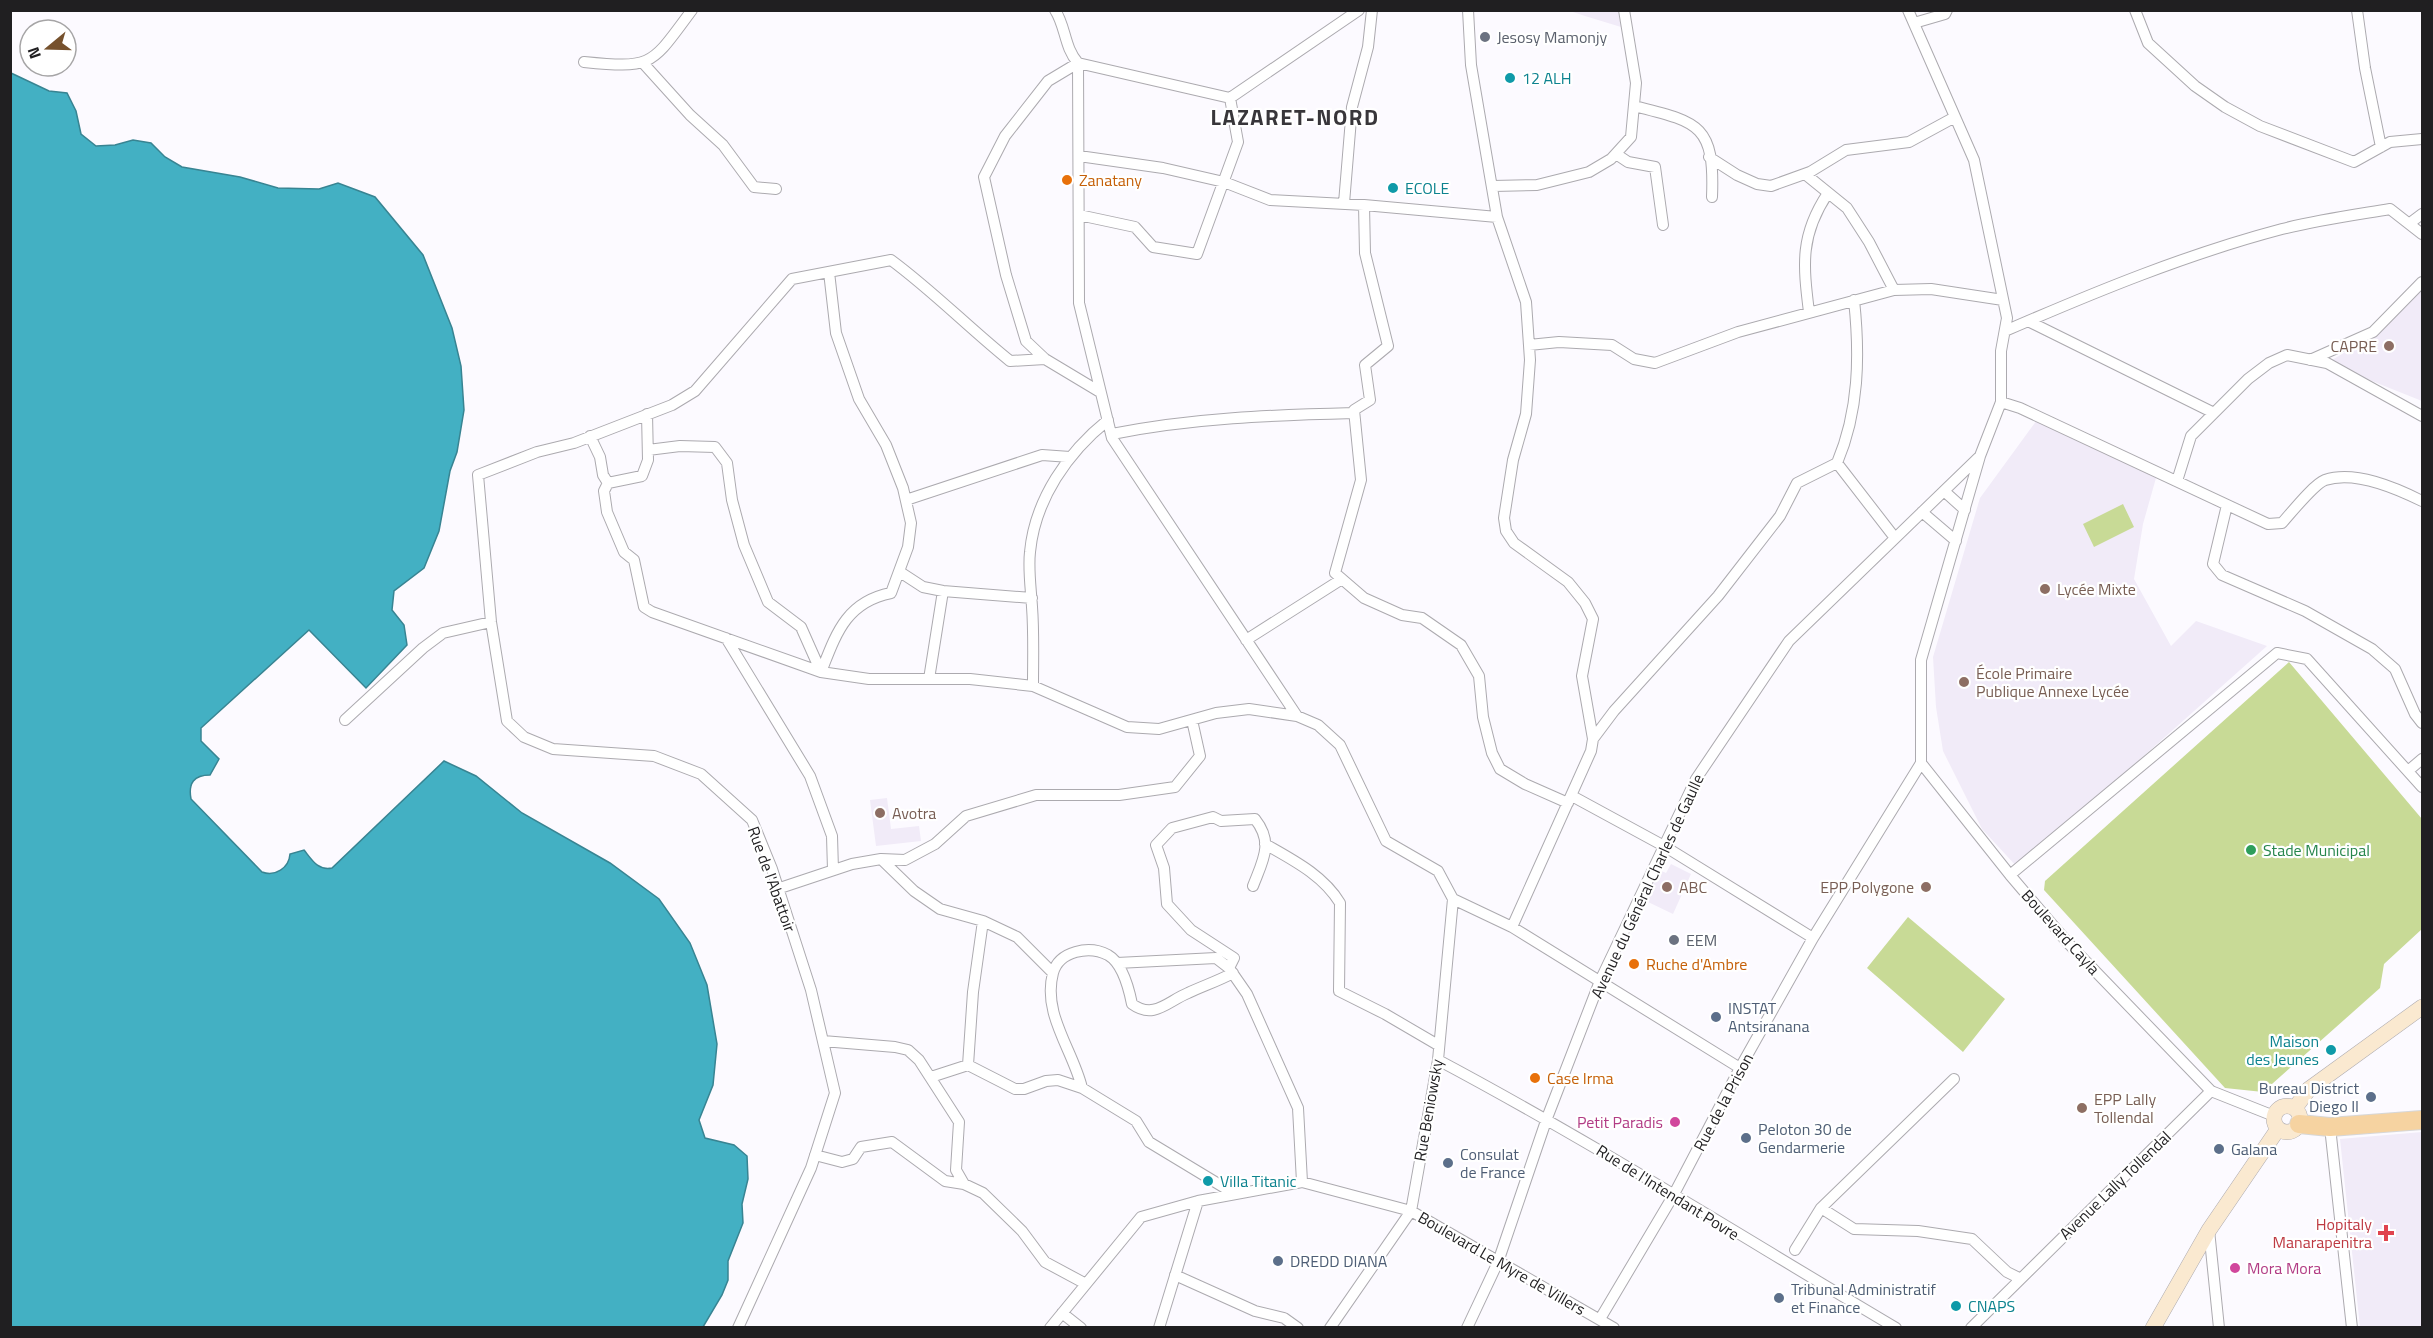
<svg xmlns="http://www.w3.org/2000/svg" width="2433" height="1338" viewBox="0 0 2433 1338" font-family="'Titillium Web',sans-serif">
<rect width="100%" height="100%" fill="#fcfaff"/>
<path fill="#f1ebf8" d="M 1570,11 L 1618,11 L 1621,27 L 1585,16 Z
M 2422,285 L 2422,401 L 2327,363 L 2384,329 Z
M 2037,420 L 2156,478 L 2143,524 L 2134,579 L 2171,646 L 2196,621 L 2267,646 L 2018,868 L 1982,829 L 1943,751 L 1936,707 L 1933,657 L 1980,498 Z
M 887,798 L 891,829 L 919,826 L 921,841 L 876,846 L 870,800 Z
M 1671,864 L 1691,874 L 1673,914 L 1646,901 L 1649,896 L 1645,894 L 1657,869 L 1666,873 Z
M 2422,1132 L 2422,1327 L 2360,1327 L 2340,1139 Z"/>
<path fill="#c8da96" d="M 2123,504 L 2134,527 L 2094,547 L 2083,524 Z
M 2289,662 L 2422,819 L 2422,929 L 2384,964 L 2380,988 L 2263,1092 L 2225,1088 L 2044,890 L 2045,881 Z
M 1908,917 L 2005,999 L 1963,1052 L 1867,968 Z"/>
<path fill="#43b0c3" stroke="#388492" stroke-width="1.5" d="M 11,73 L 49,91 L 67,93 L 76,111 L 81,134 L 96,146 L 115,145 L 133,140 L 151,143 L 165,157 L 182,167 L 240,177 L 278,188 L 319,189 L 338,183 L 375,197 L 423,255 L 452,328 L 461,366 L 464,410 L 457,452 L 450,471 L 439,531 L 424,568 L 394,591 L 392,610 L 404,625 L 407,645 L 366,688 L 309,630 L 201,728 L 201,741 L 219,759 L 210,775 C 194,775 188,783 191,799 L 262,872 C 275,877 289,868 290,854 L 304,850 C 312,860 318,871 332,868 L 444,761 L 476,776 L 522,813 L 610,863 L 659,899 L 690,943 L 707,985 L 717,1044 L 713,1085 L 699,1120 L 705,1138 L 734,1145 L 747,1156 L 748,1179 L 742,1204 L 743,1223 L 728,1261 L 728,1280 L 722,1295 L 703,1327 L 11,1327 Z"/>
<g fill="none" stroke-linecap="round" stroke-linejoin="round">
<defs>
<path id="minor" d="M 1055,10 C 1066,27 1064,47 1078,63 L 1048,81 L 1005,136 L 984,177 L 1006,275 L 1026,341 L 1045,359 L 1100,392
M 1468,10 L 1471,65 L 1497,217 L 1526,302 L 1530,360 L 1526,414 L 1513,460 L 1504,518 L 1506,531 L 1514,543 L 1568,582 L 1585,603 L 1593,619 L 1582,676 L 1593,739 L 1591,751 L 1512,927
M 1908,10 L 1974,160 L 2007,318 L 2001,351 L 2001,402 L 1980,456 L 1921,660 L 1921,763
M 2135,10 L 2148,43 L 2195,86 L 2225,107 L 2260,126 L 2354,162 L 2390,142 L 2422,139
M 2357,10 L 2365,68 L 2381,147
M 1914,23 L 1945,14 L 1947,10
M 584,62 C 654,69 651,65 692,10
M 643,63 L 690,115 L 723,145 L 754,187 L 776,189
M 1634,106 C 1698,122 1715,124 1712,197
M 1616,154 L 1628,162 L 1655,167 L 1663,225
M 1079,156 L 1163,168 L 1224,182 L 1270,200 L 1364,205 L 1497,217
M 1709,157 L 1737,175 L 1757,184 L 1771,186 L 1810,172 L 1846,150 L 1909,142 L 1955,117
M 1805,174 L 1847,208 L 1869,242 L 1894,290
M 1493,186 L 1537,185 L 1589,172 L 1611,159 L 1631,137 L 1636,83 L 1624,10
M 1344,203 L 1352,107 L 1368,47 L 1372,10
M 1364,205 L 1365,253 L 1388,346 L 1365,365 L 1370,400 L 1354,410 L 1361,480 L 1335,573 L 1364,598 L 1402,615 L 1422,618 L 1461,645 L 1479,676 L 1483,717 L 1492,753 L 1500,769 L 1525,784 L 1568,803
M 1079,215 L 1135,227 L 1153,247 L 1197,254 L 1238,142 L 1230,98
M 2410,223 L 2422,214
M 1809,312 C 1803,264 1800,235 1828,193
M 2028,321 L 2214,413
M 2005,331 C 2095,292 2187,254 2282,229 C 2318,220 2354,215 2390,209 L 2422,234
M 1529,345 L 1559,342 L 1612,345 L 1634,359 L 1655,363 L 1738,332 L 1894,290 L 1931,289 L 2003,300
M 2310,360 L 2373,332 L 2422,282
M 2001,402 L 2020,408 L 2268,524 L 2282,523 C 2291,513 2314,484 2325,480 C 2355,470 2396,488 2422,501
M 1112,434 C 1192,418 1273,415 1354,413
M 590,436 L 600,457 L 603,475 L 608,483 L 604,491 L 607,512 L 624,552 L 634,560 L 644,607 L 652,612 L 821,672 L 869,679 L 970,679 L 1033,686 L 1127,727 L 1159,729 L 1216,713 L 1249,709 L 1297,716
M 648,450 L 680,446 L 715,447 L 727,463 L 732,500 L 744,545 L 768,602 L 801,627 L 821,672
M 1837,463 C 1859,411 1860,356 1854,300
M 2177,481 L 2191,436 L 2248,379 L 2269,363 L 2287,355 L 2327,363 L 2422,416
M 608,483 L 642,476 L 648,460 L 647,414
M 1944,491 L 1965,510
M 906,500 L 1042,455 L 1070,457
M 2227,505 L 2213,564 L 2222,575 L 2305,611 L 2372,649 L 2395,669 L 2415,714 L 2422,723
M 1922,512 L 1956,541
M 900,572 L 923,587 L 943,591 L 1032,598
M 726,638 L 810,776 L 832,836 L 833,870
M 1246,640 L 1342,579
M 821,672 C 836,634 846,602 891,593 L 908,547 L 911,523 L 903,488 L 886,445 L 859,399 L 836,333 L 829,272
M 929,679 L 943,591
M 1033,686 C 1033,659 1034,633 1032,607 C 1031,589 1028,569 1030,552 C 1035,499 1068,452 1108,420
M 345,720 L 423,648 L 443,633 L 491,622
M 1593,739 L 1614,711 L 1718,596 L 1780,516 L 1797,483 L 1837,463 L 1895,538
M 1921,763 L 2010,875 L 2068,943 L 2211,1091 L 2274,1116
M 2408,771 L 2422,759
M 1572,796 L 1664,846 L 1813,938
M 1265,844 C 1293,860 1323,875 1340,903 L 1339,991 L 1385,1014 L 1438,1045
M 881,859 L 914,891 L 940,909 L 983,921 L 973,992 L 968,1065 L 1015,1089 L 1024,1089 L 1046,1081 L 1058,1080 L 1082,1088 L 1136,1121 L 1149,1142 L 1235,1194
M 2010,875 L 2277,653 L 2307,659 L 2422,787
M 777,889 L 852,864 L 881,859 L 905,860 L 935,844 L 966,816 L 1036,795 L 1119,795 L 1175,787 L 1200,756 L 1192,720
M 1453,899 L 1512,927 L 1740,1068
M 983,921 L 1017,937 L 1053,973
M 1117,963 L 1216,958 L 1229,968 L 1247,994 L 1298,1108 L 1302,1182
M 1229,968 L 1234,958 L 1191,930 L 1167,904 L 1164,868 L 1156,845 L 1172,828 L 1213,817 L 1221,821 L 1255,819 C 1274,843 1263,860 1253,886
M 823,1041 L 895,1047 L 908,1050 L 919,1060 L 959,1122 L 956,1170 L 964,1184
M 1438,1060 C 1594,1143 1744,1238 1896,1328
M 931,1077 L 968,1065
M 1082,1088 C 1073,1050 1042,1014 1053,973 C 1059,951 1089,945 1108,955 C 1122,963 1129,989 1132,1004 C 1154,1020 1168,1001 1188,993 C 1203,986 1218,981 1233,973
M 2330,1127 L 2352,1328
M 815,1155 L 842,1162 L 853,1159 L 861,1147 L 892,1142 L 945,1181 L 964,1184 L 983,1193 L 1022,1231 L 1045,1262 L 1086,1284
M 1821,1208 L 1854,1229 L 1918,1231 L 1972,1239 L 2007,1272 L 2019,1278
M 2209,1230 L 2219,1328
M 1795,1250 L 1821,1208 L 1954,1079
M 1175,1275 L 1255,1311 L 1284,1318 L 1298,1328
M 1062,1313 L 1081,1328
M 1600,1319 L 1673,1196 L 1740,1068 L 1813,938 L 1921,763
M 738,1328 L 811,1168 L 835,1093 L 811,990 L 772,869 L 752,820 L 701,774 L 654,756 L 553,749 L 524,737 L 507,721 L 491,622 L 478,475 L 537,452 L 574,443 L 672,405 L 695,391 L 792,279 L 891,260 C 933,291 969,328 1010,361 L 1045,359
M 1050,1328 L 1141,1217 L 1198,1201 L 1302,1182 L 1411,1211 L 1614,1328
M 1159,1328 L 1198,1201
M 1330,1328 L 1411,1211 L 1438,1060 L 1453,899 L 1438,871 L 1386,841 L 1340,745 L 1318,725 L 1297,716 L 1112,438 L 1079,303 L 1078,63 L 1230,98 L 1359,10
M 1467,1328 L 1498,1262 L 1547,1118 L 1600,981 L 1696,779 L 1789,641 L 1980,456
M 1971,1328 L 2211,1091"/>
<path id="secondary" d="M2274 1119a13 13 0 1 1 26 0a13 13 0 1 1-26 0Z
M 2295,1108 L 2309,1089 L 2422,1007
M 2153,1328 L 2209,1230 L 2278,1129"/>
<path id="primary" d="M 2299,1124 L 2330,1127 L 2422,1120"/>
</defs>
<use href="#minor" stroke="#acaaaf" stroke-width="12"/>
<use href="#secondary" stroke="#acaaaf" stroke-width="16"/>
<use href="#primary" stroke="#d7d7d7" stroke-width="20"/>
<use href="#minor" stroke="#fff" stroke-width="10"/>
<use href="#secondary" stroke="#fae9d0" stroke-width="15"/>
<use href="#primary" stroke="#f6d3a1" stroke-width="18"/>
</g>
<g fill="#6b7280" stroke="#fff" stroke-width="2">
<circle cx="1485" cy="37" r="6"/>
<circle cx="1674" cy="940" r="6"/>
</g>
<g fill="#0f9aa8" stroke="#fff" stroke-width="2">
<circle cx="1510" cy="78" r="6"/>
<circle cx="1393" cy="188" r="6"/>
<circle cx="2331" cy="1050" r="6"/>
<circle cx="1208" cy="1181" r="6"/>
<circle cx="1956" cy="1306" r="6"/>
</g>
<g fill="#e8710a" stroke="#fff" stroke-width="2">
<circle cx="1067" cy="180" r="6"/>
<circle cx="1634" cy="964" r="6"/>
<circle cx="1535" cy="1078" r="6"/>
</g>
<g fill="#8d6e63" stroke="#fff" stroke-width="2">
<circle cx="2389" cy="346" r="6"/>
<circle cx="2045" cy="589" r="6"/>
<circle cx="1964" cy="682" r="6"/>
<circle cx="880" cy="813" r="6"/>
<circle cx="1667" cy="887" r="6"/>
<circle cx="1926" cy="887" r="6"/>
<circle cx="2082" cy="1108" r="6"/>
</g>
<circle fill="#2e9e5b" stroke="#fff" stroke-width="2" cx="2251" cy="850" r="6"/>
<g fill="#5c6f8a" stroke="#fff" stroke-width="2">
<circle cx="1716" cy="1017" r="6"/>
<circle cx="2371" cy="1097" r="6"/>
<circle cx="1746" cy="1138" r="6"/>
<circle cx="2219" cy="1149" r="6"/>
<circle cx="1448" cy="1163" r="6"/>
<circle cx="1278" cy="1261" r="6"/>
<circle cx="1779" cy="1298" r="6"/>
</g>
<g fill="#d1479c" stroke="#fff" stroke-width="2">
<circle cx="1675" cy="1122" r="6"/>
<circle cx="2235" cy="1268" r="6"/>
</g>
<path fill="#e0444e" stroke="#fff" stroke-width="2" d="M2383 1224h6v6h6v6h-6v6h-6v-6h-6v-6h6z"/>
<g text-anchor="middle" stroke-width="4.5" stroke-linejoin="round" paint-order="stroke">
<g font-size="16" fill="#5b616d" stroke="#fff" text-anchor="start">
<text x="1497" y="43">Jesosy Mamonjy</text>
<text x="1686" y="946">EEM</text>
</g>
<g font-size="16" fill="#0d838f" stroke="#fff" text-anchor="start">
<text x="1522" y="84">12 ALH</text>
<text x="1405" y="194">ECOLE</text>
<text x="2319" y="1047" text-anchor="end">Maison<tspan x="2319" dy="18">des Jeunes</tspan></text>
<text x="1220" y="1187">Villa Titanic</text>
<text x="1968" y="1312">CNAPS</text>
</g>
<g font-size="16" fill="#c56008" stroke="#fff" text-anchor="start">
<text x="1079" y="186">Zanatany</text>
<text x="1646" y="970">Ruche d'Ambre</text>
<text x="1547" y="1084">Case Irma</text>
</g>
<g font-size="16" fill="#785e54" stroke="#fff" text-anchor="start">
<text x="2377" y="352" text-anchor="end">CAPRE</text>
<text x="2057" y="595">Lycée Mixte</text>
<text x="1976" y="679">École Primaire<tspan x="1976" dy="18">Publique Annexe Lycée</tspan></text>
<text x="892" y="819">Avotra</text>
<text x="1679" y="893">ABC</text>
<text x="1914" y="893" text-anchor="end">EPP Polygone</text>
<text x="2094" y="1105">EPP Lally<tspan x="2094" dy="18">Tollendal</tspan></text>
</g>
<g font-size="16" fill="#27864d" stroke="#fff" text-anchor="start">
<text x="2263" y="856">Stade Municipal</text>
</g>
<g font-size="16" fill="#201f21" stroke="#fff">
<text transform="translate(772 879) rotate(70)" y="6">Rue de l'Abattoir</text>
<text transform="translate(1647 886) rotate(-65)" y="6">Avenue du Général Charles de Gaulle</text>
<text transform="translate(2061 932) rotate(48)" y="6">Boulevard Cayla</text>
<text transform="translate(1723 1102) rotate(-62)" y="6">Rue de la Prison</text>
<text transform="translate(1428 1110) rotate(-80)" y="6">Rue Beniowsky</text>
<text transform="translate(2115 1185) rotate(-44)" y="6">Avenue Lally Tollendal</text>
<text transform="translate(1668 1192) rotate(32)" y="6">Rue de l'Intendant Povre</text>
<text transform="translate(1502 1263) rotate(30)" y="6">Boulevard Le Myre de Villers</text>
</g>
<g font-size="16" fill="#4e5e75" stroke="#fff" text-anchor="start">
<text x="1728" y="1014">INSTAT<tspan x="1728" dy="18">Antsiranana</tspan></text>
<text x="2359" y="1094" text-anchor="end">Bureau District<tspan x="2359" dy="18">Diego II</tspan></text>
<text x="1758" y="1135">Peloton 30 de<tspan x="1758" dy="18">Gendarmerie</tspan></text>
<text x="2231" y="1155">Galana</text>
<text x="1460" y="1160">Consulat<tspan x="1460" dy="18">de France</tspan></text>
<text x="1290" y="1267">DREDD DIANA</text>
<text x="1791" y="1295">Tribunal Administratif<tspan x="1791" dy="18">et Finance</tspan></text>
</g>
<g font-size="16" fill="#b23c85" stroke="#fff" text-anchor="end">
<text x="1663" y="1128">Petit Paradis</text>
<text x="2247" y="1274" text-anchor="start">Mora Mora</text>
</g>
<g font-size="16" fill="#be3a42" stroke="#fff" text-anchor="end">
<text x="2372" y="1230">Hopitaly<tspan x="2372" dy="18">Manarapenitra</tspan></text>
</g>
<g font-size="22" font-weight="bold" letter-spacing="1.5" fill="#38363a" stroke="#fff">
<text x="1295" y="125">LAZARET-NORD</text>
</g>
</g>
<rect width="2433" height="1338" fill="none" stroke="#201f21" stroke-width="24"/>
<g transform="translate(48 48) rotate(251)"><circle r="28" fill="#ffffff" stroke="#a6a5a6" stroke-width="1.5"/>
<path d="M0-4.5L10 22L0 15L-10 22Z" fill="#76512d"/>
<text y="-9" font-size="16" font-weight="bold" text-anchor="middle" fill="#201f21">N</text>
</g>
</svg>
